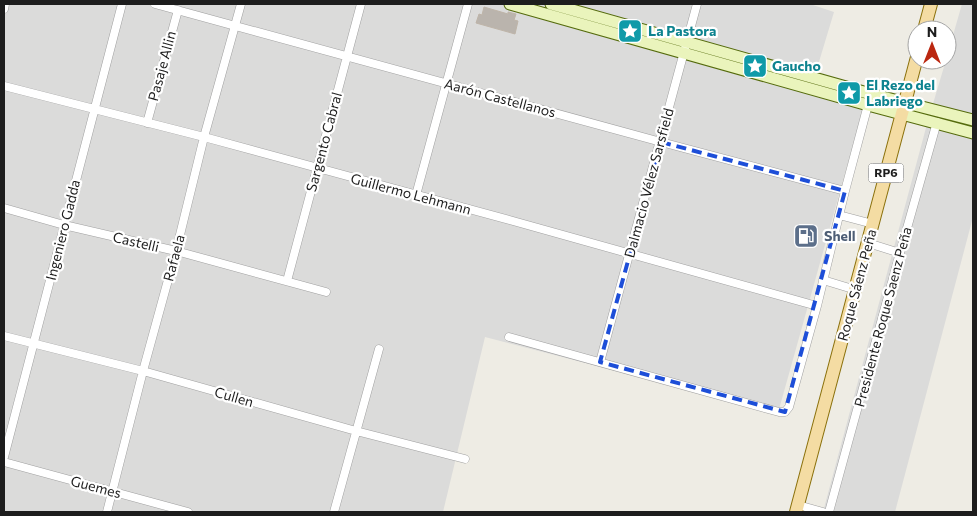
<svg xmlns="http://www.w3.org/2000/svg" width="977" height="516" viewBox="0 0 977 516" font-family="Commissioner,sans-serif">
<rect width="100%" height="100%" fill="#eeece4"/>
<path fill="#dbdbda" d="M 4,4 L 810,4 L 834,12 L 809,95 L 863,109 L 778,413 L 485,337 L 443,512 L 4,512 Z
M 962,4 L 973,4 L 973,217 L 895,512 L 823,512 L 927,124 L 946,60 L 947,60 L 947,56 Z"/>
<path fill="#bab4ad" stroke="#beb4a8" d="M 484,7 L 508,14 L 508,12 L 516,14 L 514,20 L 518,21 L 515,34 L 476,23 L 479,14 L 482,15 Z"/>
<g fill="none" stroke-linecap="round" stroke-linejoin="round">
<defs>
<path id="minor" d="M 155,4 L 661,142 L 845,191
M 4,9 L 5,4
M 4,86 L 204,137 L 513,221 L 817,306
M 147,123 L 178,10
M 416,195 L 468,4
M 4,208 L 64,225 L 176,251 L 326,292
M 839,215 L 873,224
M 868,243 L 900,253
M 823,280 L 856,290
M 287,281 L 361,4
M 4,336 L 143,371 L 356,431 L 465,459
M 509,337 L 779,412 L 785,412 L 789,407 L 817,306 L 845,191 L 869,101
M 600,362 L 697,4
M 4,457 L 122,4
M 4,462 L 188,512
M 798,505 L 823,512
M 107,512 L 143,371 L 176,251 L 204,137 L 241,4
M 334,512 L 379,349
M 829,512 L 900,253 L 937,122"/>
<path id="secondary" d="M 510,4 L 868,105 L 973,133
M 551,4 L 871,94 L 973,120"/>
<path id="primary" d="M 924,30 L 931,4
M 796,512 L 917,57"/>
</defs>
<use href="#minor" stroke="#a1a1a1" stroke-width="9"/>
<use href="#secondary" stroke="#556b0d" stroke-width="13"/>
<use href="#primary" stroke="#8b710c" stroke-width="14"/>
<use href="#minor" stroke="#fff" stroke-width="8"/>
<use href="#secondary" stroke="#eaf4bc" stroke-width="11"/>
<use href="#primary" stroke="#f4dca3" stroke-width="12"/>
</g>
<path fill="none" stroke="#1d4ed8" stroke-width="4" stroke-dasharray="10 6" stroke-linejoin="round" d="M 661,142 L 845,191 L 785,412 L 600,362 Z"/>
<defs>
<symbol id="sight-square" viewBox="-11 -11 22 22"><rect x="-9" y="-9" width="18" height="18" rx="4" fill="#0f9aa8" stroke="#fff"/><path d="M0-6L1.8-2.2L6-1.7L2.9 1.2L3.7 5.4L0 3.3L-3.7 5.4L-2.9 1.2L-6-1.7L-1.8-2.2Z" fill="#fff"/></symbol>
<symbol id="fuel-square" viewBox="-11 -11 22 22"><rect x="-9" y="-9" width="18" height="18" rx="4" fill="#5c6f8a" stroke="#fff"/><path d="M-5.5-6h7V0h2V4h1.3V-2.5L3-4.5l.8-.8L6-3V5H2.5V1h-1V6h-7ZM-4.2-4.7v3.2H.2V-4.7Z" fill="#fff"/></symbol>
</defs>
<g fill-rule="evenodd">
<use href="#sight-square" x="616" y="17" width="28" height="28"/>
<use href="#sight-square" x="741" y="52" width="28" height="28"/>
<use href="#sight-square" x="835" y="79" width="28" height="28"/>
<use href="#fuel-square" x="792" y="222" width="28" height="28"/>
</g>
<g text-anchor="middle" stroke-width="4.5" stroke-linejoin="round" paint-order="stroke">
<rect fill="#fff" stroke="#616161" stroke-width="1" x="868.5" y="163.5" width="35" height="19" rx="4"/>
<g font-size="12" font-weight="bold" fill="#1d1d1d">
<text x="886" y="177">RP6</text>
</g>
<g font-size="14" font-weight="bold" fill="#0d838f" stroke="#fff" text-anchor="start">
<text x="648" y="36">La Pastora</text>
<text x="772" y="71">Gaucho</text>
<text x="866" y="90">El Rezo del<tspan x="866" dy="16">Labriego</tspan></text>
</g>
<g font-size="14" fill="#1d1d1d" stroke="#fff">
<text transform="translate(162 66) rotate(-75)" y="5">Pasaje Allin</text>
<text transform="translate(500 98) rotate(15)" y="5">Aarón Castellanos</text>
<text transform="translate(324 142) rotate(-75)" y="5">Sargento Cabral</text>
<text transform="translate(649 183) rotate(-75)" y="5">Dalmacio Vélez Sarsfield</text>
<text transform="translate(411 194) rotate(15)" y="5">Guillermo Lehmann</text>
<text transform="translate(63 230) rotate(-76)" y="5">Ingeniero Gadda</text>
<text transform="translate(136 242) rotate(13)" y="5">Castelli</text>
<text transform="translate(174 258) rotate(-75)" y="5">Rafaela</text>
<text transform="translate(857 285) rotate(-75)" y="5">Roque Sáenz Peña</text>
<text transform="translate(883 317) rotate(-75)" y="5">Presidente Roque Saenz Peña</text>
<text transform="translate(234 397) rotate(16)" y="5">Cullen</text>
<text transform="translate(96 487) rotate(15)" y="5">Guemes</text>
</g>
<g font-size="14" font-weight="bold" fill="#4e5e75" stroke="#fff" text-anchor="start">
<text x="824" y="241">Shell</text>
</g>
</g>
<rect width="977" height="516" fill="none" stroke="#1d1d1d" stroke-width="10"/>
<g transform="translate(932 45)"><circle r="24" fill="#ffffff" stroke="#a5a5a5"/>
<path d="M0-4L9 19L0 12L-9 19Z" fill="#bb2710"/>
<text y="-8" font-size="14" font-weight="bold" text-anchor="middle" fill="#1d1d1d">N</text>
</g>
</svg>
